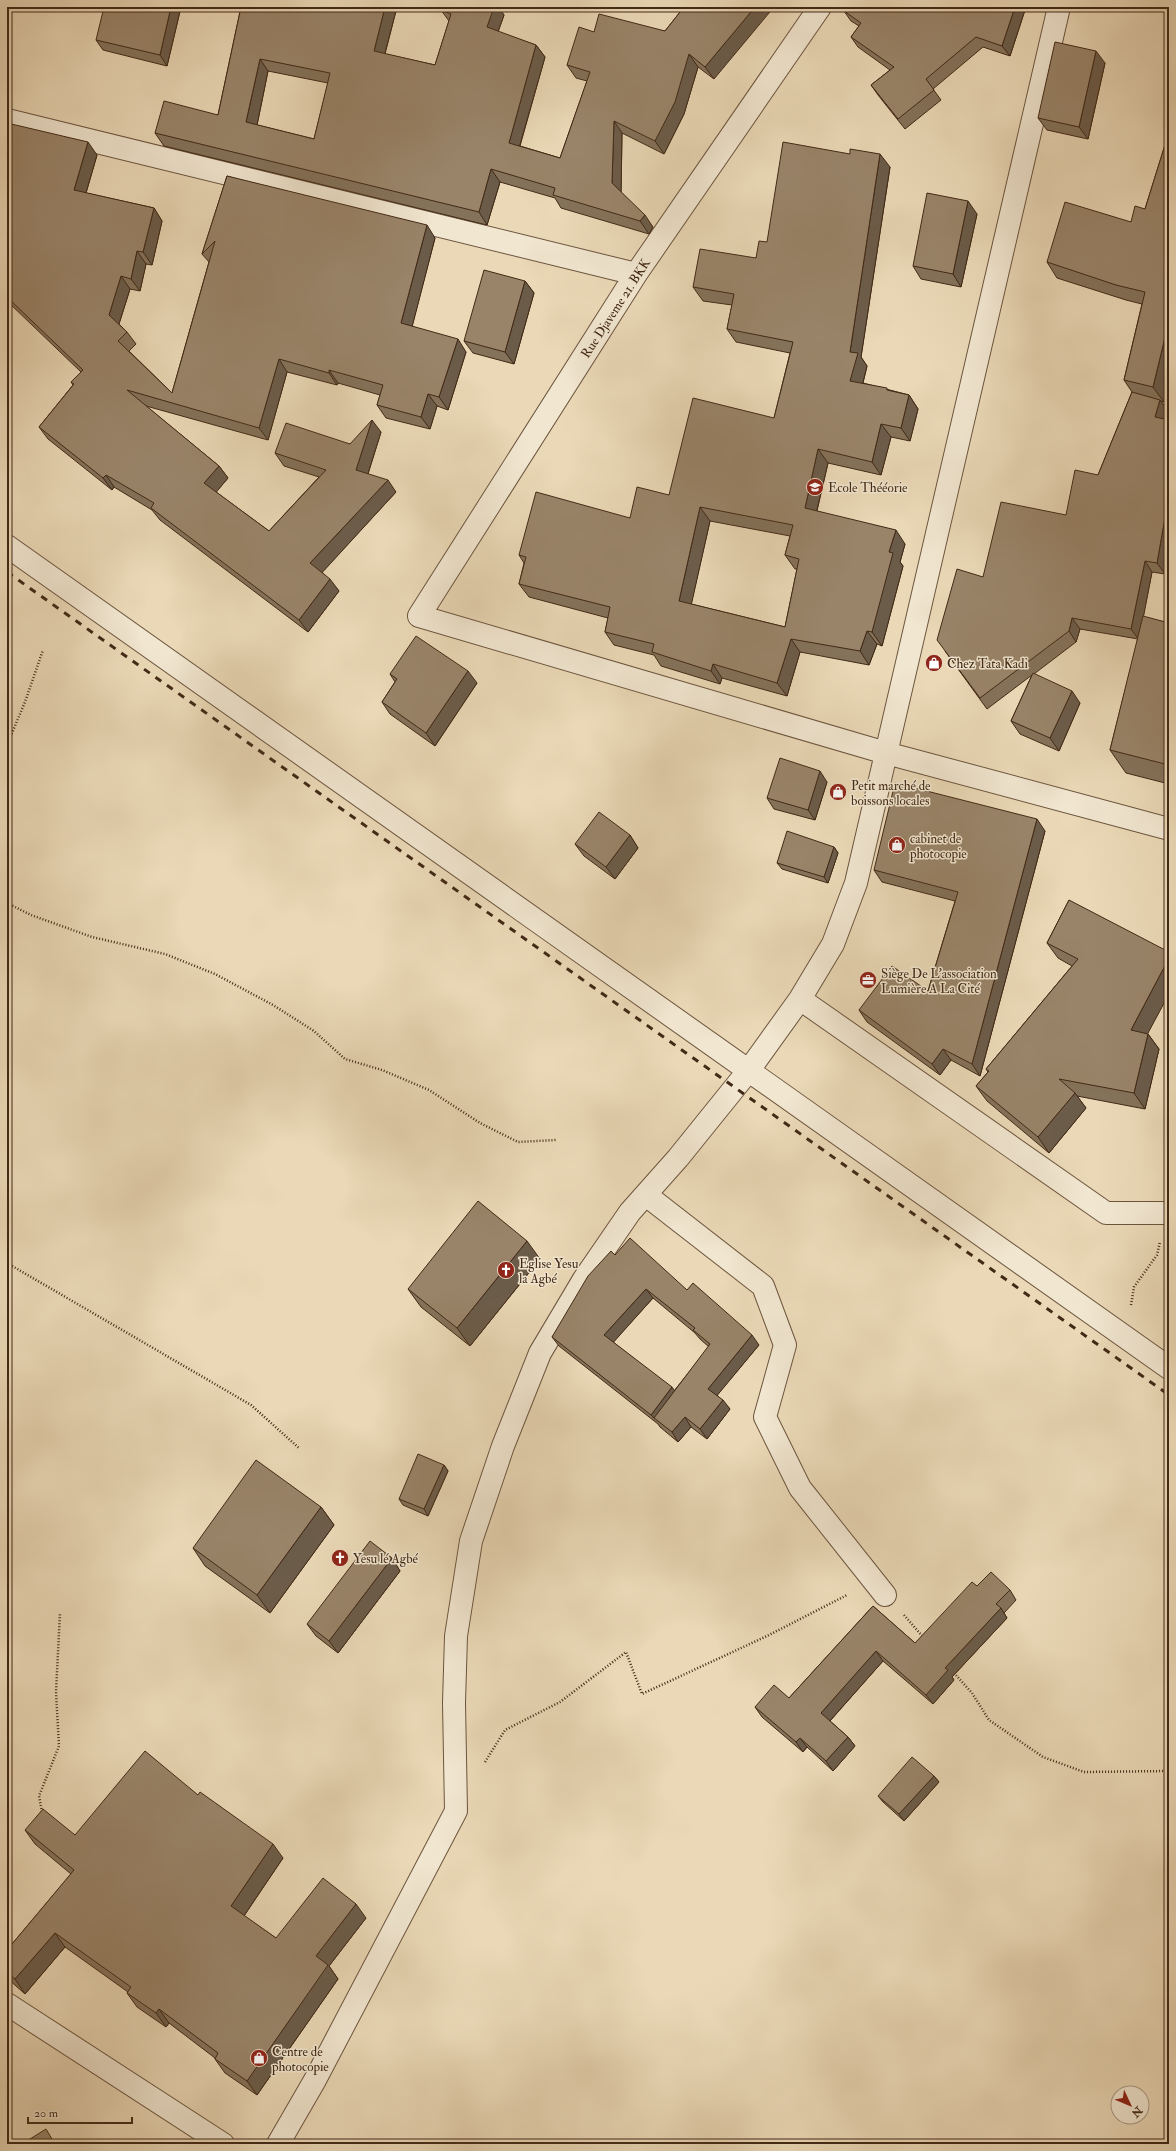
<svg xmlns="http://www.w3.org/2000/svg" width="1176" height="2151" viewBox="0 0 1176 2151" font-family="'IM FELL Double Pica',serif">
<rect width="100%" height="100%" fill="#ead8b6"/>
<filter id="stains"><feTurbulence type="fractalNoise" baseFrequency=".005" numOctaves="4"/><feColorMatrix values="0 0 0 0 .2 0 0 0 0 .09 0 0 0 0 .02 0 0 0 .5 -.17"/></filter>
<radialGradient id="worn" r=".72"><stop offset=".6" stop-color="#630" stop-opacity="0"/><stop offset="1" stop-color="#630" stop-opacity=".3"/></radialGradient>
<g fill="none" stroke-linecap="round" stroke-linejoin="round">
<defs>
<path id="minor" d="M 820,7 L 636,274 L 419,616 L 886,753 L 1169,829
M 7,120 L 636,274
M 7,546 L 1169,1368
M 800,999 L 1106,1213 L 1169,1213
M 646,1195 L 763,1286 L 785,1345 L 765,1417 L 800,1488 L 885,1595
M 7,2004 L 223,2144
M 278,2144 L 315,2080 L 456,1811 L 454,1703 L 456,1636 L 471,1541 L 503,1446 L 540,1353 L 584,1279 L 630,1212 L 678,1158 L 749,1070 L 800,999 L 833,944 L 856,883 L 1059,7"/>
</defs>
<use href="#minor" stroke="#6c553e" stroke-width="24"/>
<path stroke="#422916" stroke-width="2.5" stroke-dasharray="1 2" stroke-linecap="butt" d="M 7,745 L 25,702 L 43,650
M 7,903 L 31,915 L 92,937 L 165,954 L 215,974 L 273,1005 L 314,1031 L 345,1059 L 382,1070 L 429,1090 L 480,1123 L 518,1142 L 556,1140
M 7,1263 L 251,1405 L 299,1448
M 1131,1305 L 1134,1287 L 1157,1255 L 1160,1242
M 904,1615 L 923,1637
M 954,1673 L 972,1693 L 989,1720 L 1043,1757 L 1084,1772 L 1169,1771
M 485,1762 L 505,1730 L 560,1702 L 626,1652 L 642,1694 L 767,1636 L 847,1595
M 42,1812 L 39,1796 L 59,1746 L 56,1692 L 60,1613"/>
<use href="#minor" stroke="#f1e6d0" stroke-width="22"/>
<path stroke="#422916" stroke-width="3" stroke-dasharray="7 7" stroke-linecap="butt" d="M 7,572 L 1169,1395"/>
</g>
<path fill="#84725a" stroke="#422916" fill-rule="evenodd" d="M 181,7 L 167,66 L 103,50 L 96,40 Z
M 241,7 L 397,7 L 385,54 L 435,65 L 449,21 L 441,10 L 504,15 L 498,32 L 536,45 L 545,57 L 520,146 L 560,158 L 587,81 L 576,78 L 567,65 L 594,32 L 665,31 L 684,7 L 714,79 L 698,67 L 684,114 L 664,154 L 622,133 L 621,192 L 653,227 L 649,234 L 561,208 L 555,198 L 500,182 L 487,225 L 164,146 L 155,133 L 218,115 ZM 268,71 L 328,83 L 314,139 L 257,125 Z
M 846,7 L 1023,7 L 1025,10 L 1010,56 L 983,47 L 933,89 L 941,100 L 905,129 L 878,95 L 871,85 L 890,70 L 858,47 L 851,37 L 859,26 L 851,21 L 844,11 Z
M 1105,63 L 1088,139 L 1047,130 L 1038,118 Z
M 7,123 L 97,155 L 86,193 L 154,208 L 162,221 L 152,265 L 146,264 L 140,291 L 130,289 L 119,324 L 127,332 L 136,344 L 129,351 L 172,393 L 209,262 L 202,254 L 227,176 L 435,238 L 412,326 L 466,352 L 448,410 L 437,406 L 430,429 L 386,418 L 377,405 L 380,395 L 338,383 L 337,385 L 287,372 L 268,440 L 146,406 L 219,466 L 228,478 L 216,492 L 269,531 L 319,477 L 284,466 L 275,453 L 350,444 L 381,432 L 368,474 L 396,492 L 322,572 L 339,591 L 308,632 L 160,520 L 152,510 L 114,487 L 112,490 L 48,439 L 39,427 L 73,385 L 71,382 L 81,372 L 7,301 Z
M 1169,132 L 1169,380 L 1164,402 L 1161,401 L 1167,410 L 1165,420 L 1169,421 L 1169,549 L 1165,574 L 1152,572 L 1143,617 L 1169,623 L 1169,784 L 1126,773 L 1110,750 L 1138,639 L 1080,629 L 1076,642 L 1034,674 L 1080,703 L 1059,751 L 1020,734 L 1011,721 L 1032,675 L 987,709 L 945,651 L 983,577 L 1066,515 L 1098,475 L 1132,392 L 1124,380 L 1142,304 L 1126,300 L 1057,278 L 1047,262 L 1131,222 L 1145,209 Z
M 890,167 L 861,357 L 867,366 L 863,383 L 909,395 L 918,409 L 910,441 L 891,437 L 881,475 L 828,463 L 817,511 L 905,544 L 900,562 L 903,566 L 882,646 L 877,644 L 869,665 L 800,652 L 787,696 L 722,678 L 720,684 L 661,666 L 654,655 L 614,645 L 605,632 L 608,618 L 529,597 L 519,584 L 524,563 L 519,555 L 630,518 L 669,495 L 774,418 L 790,353 L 736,342 L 727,329 L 732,305 L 703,301 L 693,287 L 756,258 L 767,242 ZM 710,521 L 790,536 L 785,555 L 795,569 L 797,569 L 785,627 L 691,604 Z
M 977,214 L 961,287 L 921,279 L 913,266 Z
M 525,281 L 534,293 L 514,364 L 473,353 L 464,341 Z
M 390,674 L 477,683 L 435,746 L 390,714 L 382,702 L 395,682 Z
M 827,782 L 815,820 L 774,809 L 767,798 Z
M 1045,831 L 980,1076 L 951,1060 L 940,1075 L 867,1022 L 859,1010 L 928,991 L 955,901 L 882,882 L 874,870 Z
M 630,835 L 638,848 L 615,879 L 584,856 L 575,844 Z
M 834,847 L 838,853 L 828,883 L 782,869 L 777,863 Z
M 1069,900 L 1148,1034 L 1159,1049 L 1145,1109 L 1077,1096 L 1086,1108 L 1049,1153 L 987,1101 L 976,1086 L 988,1072 L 986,1069 L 1072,966 L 1058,958 L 1047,943 Z
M 615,1255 L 687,1290 L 759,1345 L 717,1395 L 730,1409 L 707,1439 L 691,1427 L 678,1442 L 660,1427 L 658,1424 L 559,1346 L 552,1337 ZM 653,1298 L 695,1333 L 700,1339 L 709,1347 L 674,1391 L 613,1342 Z
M 540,1259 L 470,1346 L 421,1307 L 408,1289 Z
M 444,1465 L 448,1471 L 428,1516 L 403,1505 L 399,1499 Z
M 321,1507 L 334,1525 L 270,1613 L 205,1566 L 193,1548 Z
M 392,1558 L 400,1571 L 338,1653 L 316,1636 L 307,1624 Z
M 977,1586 L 1010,1590 L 1016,1600 L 1004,1613 L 1007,1618 L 952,1677 L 954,1680 L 933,1704 L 883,1661 L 830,1721 L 848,1737 L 855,1746 L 833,1771 L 807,1747 L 803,1752 L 762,1717 L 755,1707 L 789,1698 L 873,1606 L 915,1643 Z
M 934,1776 L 939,1782 L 904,1821 L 883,1802 L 878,1796 Z
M 198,1795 L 283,1858 L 244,1916 L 276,1938 L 366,1918 L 329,1966 L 338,1979 L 257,2095 L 225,2073 L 215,2059 L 215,2058 L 169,2023 L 166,2027 L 137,2007 L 127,1993 L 128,1992 L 65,1947 L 25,1994 L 7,1978 L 7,1950 L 71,1874 L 35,1844 L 25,1830 L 75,1835 Z"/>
<path fill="#6b5c4a" stroke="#422916" d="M 171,7 L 181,7 L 167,66 L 160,55 Z
M 385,7 L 397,7 L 382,64 L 374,51 Z
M 493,7 L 499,7 L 504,15 L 495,40 L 487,27 Z
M 755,7 L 774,7 L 714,79 L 705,67 Z
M 1015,7 L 1023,7 L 1025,10 L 1010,56 L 1002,46 Z
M 536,45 L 545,57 L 517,155 L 509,143 Z
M 1096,51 L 1105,63 L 1088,139 L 1079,127 Z
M 689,54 L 698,67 L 684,114 L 664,154 L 655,141 Z
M 260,59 L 268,71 L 255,135 L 246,122 Z
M 614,121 L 622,133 L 621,196 L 612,183 Z
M 88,142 L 97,155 L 83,203 L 74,190 Z
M 880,154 L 890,167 L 861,357 L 867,366 L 860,394 L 850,381 L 850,352 Z
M 491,169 L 500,182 L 487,225 L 479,212 Z
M 968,201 L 977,214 L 961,287 L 953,274 Z
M 154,208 L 162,221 L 152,265 L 143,252 Z
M 645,215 L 653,227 L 649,234 L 640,221 Z
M 427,225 L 435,238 L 410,335 L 401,323 Z
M 137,251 L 146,264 L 140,291 L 131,279 Z
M 121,276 L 130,289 L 118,327 L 109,315 Z
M 525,281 L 534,293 L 514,364 L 505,352 Z
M 1169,321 L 1169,380 L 1164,402 L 1153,387 Z
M 458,339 L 466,352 L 448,410 L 439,397 Z
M 279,359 L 287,372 L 268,440 L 259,428 Z
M 329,370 L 338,383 L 337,385 L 329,373 Z
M 428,394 L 437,406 L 430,429 L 421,417 Z
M 909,395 L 918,409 L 910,441 L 901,428 Z
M 1160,400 L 1167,410 L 1162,428 L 1155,417 Z
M 372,420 L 381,432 L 365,483 L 356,470 Z
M 881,424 L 891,437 L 881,475 L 872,462 Z
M 818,449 L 828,463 L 814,522 L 805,508 Z
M 219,466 L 228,478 L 213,496 L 204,483 Z
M 106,475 L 114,487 L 112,490 L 103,478 Z
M 388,480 L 396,492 L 319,576 L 310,563 Z
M 1167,506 L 1169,509 L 1169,549 L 1165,574 L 1157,563 Z
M 700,507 L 710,521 L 689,615 L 679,601 Z
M 896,530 L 905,544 L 900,562 L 903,566 L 882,646 L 872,632 L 889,552 Z
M 1145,561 L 1152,572 L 1139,640 L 1131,629 Z
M 330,579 L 339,591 L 308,632 L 299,620 Z
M 1072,618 L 1080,629 L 1076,642 L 1069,631 Z
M 867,631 L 877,644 L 869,665 L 860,651 Z
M 791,639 L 800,652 L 787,696 L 777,683 Z
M 713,664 L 722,678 L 720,684 L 711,671 Z
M 468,671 L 477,683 L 435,746 L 426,733 Z
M 1072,691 L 1080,703 L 1059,751 L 1050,738 Z
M 820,771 L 827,782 L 815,820 L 808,810 Z
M 1037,819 L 1045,831 L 980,1076 L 972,1064 Z
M 630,835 L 638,848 L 615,879 L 606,867 Z
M 834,847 L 838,853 L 828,883 L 824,877 Z
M 1169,958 L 1169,994 L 1141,1046 L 1131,1030 Z
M 1148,1034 L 1159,1049 L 1145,1109 L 1134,1093 Z
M 943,1049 L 951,1060 L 940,1075 L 932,1064 Z
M 1075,1093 L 1086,1108 L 1049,1153 L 1038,1137 Z
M 527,1241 L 540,1259 L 470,1346 L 457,1328 Z
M 646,1289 L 653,1298 L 611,1345 L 604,1335 Z
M 752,1335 L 759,1345 L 715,1398 L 708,1389 Z
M 672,1387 L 679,1397 L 654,1418 L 651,1415 Z
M 723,1400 L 730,1409 L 707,1439 L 700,1429 Z
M 685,1417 L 691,1427 L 678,1442 L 672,1432 Z
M 444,1465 L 448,1471 L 428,1516 L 424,1509 Z
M 321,1507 L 334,1525 L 270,1613 L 257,1595 Z
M 392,1558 L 400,1571 L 338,1653 L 329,1641 Z
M 1001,1608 L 1007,1618 L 952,1677 L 954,1680 L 933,1704 L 926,1695 L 945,1668 Z
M 876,1651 L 883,1661 L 828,1723 L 821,1713 Z
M 848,1737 L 855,1746 L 833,1771 L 826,1761 Z
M 800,1738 L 807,1747 L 803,1752 L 796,1742 Z
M 934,1776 L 939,1782 L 904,1821 L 899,1814 Z
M 273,1844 L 283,1858 L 241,1920 L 231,1906 Z
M 356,1904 L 366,1918 L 329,1966 L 338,1979 L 257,2095 L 247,2081 L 316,1956 Z
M 55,1933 L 65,1947 L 25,1994 L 15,1979 Z
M 159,2009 L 169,2023 L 166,2027 L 156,2013 Z"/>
<path fill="#998469" stroke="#422916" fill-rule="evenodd" d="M 104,7 L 171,7 L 160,55 L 96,40 Z
M 241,7 L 385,7 L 374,51 L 435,65 L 451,14 L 441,10 L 443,7 L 494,7 L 487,27 L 536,45 L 509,143 L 560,158 L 590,72 L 567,65 L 579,27 L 594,32 L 599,14 L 665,31 L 684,7 L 755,7 L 705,67 L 689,54 L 675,102 L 655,141 L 614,121 L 612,183 L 645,215 L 640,221 L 553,195 L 555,188 L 491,169 L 479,212 L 155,133 L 164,101 L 218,115 ZM 260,59 L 330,73 L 314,139 L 246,122 Z
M 846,7 L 1015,7 L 1002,46 L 976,37 L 926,79 L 934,90 L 898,119 L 871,85 L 894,67 L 851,37 L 861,23 L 844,11 Z
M 1055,42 L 1096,51 L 1079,127 L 1038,118 Z
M 7,123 L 88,142 L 74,190 L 154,208 L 143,252 L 137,251 L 131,279 L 121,276 L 109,315 L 127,332 L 118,341 L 172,393 L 215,241 L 202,254 L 227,176 L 427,225 L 401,323 L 458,339 L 439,397 L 428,394 L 421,417 L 377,405 L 383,385 L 329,370 L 329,373 L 279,359 L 259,428 L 127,390 L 219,466 L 204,483 L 269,531 L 326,470 L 275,453 L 286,423 L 350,444 L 372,420 L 356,470 L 388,480 L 310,563 L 330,579 L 299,620 L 151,508 L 154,503 L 106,475 L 103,478 L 39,427 L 74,384 L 71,382 L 83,370 L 7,297 Z
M 1169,132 L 1169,321 L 1153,387 L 1124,380 L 1145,292 L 1116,285 L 1047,262 L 1065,202 L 1131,222 L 1135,206 L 1145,209 Z
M 783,142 L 850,154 L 850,149 L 880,154 L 850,352 L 858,353 L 850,381 L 887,388 L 887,390 L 909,395 L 901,428 L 881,424 L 872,462 L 818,449 L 805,508 L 896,530 L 889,552 L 893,553 L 872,632 L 867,631 L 860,651 L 791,639 L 777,683 L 713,664 L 711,671 L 652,652 L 654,644 L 605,632 L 610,607 L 519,584 L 526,557 L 519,555 L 536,492 L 630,518 L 637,487 L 669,495 L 693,398 L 774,418 L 793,342 L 727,329 L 734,294 L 693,287 L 700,249 L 756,258 L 759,241 L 767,242 ZM 700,507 L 793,525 L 785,555 L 799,559 L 785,627 L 679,601 Z
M 927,193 L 968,201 L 953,274 L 913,266 Z
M 484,270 L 525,281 L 505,352 L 464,341 Z
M 1132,392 L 1160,400 L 1155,417 L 1169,420 L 1169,506 L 1167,506 L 1157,563 L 1145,561 L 1131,629 L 1072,618 L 1069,631 L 980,698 L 937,640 L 957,569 L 983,577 L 1001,502 L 1066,515 L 1075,470 L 1098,475 Z
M 1143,616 L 1169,623 L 1169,765 L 1110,750 Z
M 416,636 L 468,671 L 426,733 L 382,702 L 397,679 L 390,674 Z
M 1033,673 L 1072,691 L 1050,738 L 1011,721 Z
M 780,758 L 820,771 L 808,810 L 767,798 Z
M 895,783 L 1037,819 L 972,1064 L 943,1049 L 932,1064 L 859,1010 L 892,966 L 928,991 L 958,892 L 874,870 Z
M 599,812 L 630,835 L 606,867 L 575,844 Z
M 787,831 L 834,847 L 824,877 L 777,863 Z
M 1069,900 L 1169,952 L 1169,958 L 1131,1030 L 1148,1034 L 1134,1093 L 1059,1079 L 1075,1093 L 1038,1137 L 976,1086 L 989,1071 L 986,1069 L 1078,959 L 1047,943 Z
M 478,1201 L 527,1241 L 457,1328 L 408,1289 Z
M 630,1238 L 687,1290 L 693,1283 L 752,1335 L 708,1389 L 723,1400 L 700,1429 L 685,1417 L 672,1432 L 654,1418 L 710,1344 L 693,1330 L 695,1328 L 646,1289 L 604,1335 L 672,1387 L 651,1415 L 552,1337 L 588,1276 L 611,1251 L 615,1255 Z
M 418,1454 L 444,1465 L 424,1509 L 399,1499 Z
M 256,1460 L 321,1507 L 257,1595 L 193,1548 Z
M 370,1541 L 392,1558 L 329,1641 L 307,1624 Z
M 991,1572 L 1010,1590 L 996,1604 L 1001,1608 L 945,1668 L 948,1670 L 926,1695 L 876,1651 L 821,1713 L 848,1737 L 826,1761 L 800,1738 L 796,1742 L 755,1707 L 774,1685 L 789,1698 L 873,1606 L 915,1643 L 972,1582 L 977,1586 Z
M 145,1751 L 198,1795 L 200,1792 L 273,1844 L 231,1906 L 276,1938 L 323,1878 L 356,1904 L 316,1956 L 328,1965 L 247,2081 L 215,2059 L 218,2053 L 159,2009 L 156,2013 L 127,1993 L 131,1987 L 55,1933 L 15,1979 L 7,1973 L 7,1950 L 74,1870 L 25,1830 L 43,1809 L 75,1835 Z
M 912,1757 L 934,1776 L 899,1814 L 878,1796 Z
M 46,2129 L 55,2144 L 22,2144 Z"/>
<defs>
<symbol id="school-disc" viewBox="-11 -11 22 22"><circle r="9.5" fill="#8f2418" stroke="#f1e6d0"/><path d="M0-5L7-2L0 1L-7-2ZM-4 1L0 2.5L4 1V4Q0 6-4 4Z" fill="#fff"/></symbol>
<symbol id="shop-disc" viewBox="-11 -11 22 22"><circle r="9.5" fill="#8f2418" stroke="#f1e6d0"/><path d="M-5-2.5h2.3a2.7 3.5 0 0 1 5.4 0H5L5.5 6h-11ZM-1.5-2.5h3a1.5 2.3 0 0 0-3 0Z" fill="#fff"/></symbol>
<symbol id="office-disc" viewBox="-11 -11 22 22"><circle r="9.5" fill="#8f2418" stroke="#f1e6d0"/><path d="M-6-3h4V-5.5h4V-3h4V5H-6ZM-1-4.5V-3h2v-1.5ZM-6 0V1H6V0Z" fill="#fff"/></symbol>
<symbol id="church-disc" viewBox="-11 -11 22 22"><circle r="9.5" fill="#8f2418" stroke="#f1e6d0"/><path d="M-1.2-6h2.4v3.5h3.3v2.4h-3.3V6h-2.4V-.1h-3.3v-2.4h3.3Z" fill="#fff"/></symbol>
</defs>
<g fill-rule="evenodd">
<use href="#school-disc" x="805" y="477" width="20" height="20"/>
<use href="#shop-disc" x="924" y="653" width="20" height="20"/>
<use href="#shop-disc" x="828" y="782" width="20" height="20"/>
<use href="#shop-disc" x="887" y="835" width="20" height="20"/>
<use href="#office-disc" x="858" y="970" width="20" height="20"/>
<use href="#church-disc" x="496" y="1260" width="20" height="20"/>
<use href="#church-disc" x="330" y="1548" width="20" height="20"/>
<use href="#shop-disc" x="249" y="2048" width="20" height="20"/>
</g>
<g text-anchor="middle" stroke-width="3" stroke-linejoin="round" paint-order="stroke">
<g font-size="13" fill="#422916" stroke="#f1e6d0">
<text transform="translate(615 308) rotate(-57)" y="5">Rue Djaveme 21. BKK</text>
</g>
<g font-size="13" fill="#422916" stroke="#f1e6d0" text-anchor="start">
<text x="828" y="492">Ecole Thééorie</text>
<text x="947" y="668">Chez Tata Kadi</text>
<text x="851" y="790">Petit marché de<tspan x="851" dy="15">boissons locales</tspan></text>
<text x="910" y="843">cabinet de<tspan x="910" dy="15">photocopie</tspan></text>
<text x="881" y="978">Siège De L'association<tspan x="881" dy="15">Lumière A La Cité</tspan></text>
<text x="519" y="1268">Eglise Yesu<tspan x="519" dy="15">la Agbé</tspan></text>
<text x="353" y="1563">Yesu lé Agbé</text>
<text x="272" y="2056">Centre de<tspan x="272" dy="15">photocopie</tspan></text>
</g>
</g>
<rect width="1176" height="2151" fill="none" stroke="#ead8b6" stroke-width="24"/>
<rect x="8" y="8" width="1160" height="2135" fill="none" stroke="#422916" stroke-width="2"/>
<rect x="12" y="12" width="1152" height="2127" fill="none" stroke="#422916"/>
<g transform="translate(1130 2105) rotate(134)"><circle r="19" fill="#f1e6d0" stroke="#ab9a86"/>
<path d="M0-3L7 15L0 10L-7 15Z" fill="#8f2418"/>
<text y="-6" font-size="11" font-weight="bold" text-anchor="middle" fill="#422916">N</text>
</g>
<path d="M28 2117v6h104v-6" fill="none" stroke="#422916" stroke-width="2"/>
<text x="34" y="2117" font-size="12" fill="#422916" stroke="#f1e6d0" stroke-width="3" paint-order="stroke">20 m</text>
<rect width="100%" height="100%" filter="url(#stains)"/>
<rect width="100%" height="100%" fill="url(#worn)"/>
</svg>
